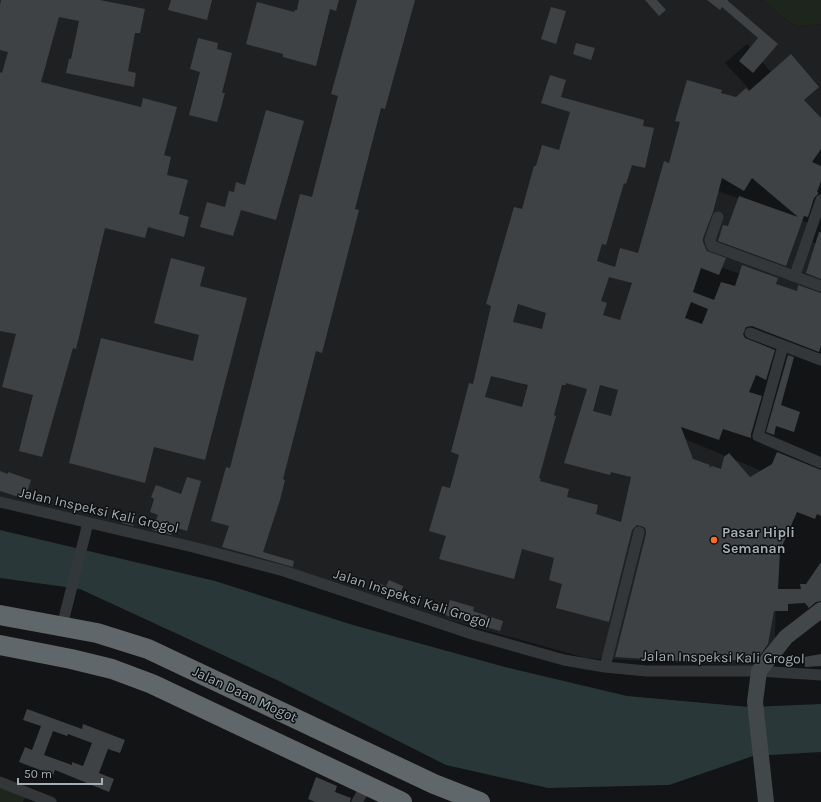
<svg xmlns="http://www.w3.org/2000/svg" width="821" height="802" viewBox="0 0 821 802" font-family="Karla,sans-serif">
<rect width="100%" height="100%" fill="#131415"/>
<path fill="#1f2022" d="M 0,0 L 761,0 L 796,27 L 821,24 L 821,118 L 803,109 L 747,44 L 725,63 L 769,110 L 732,146 L 715,190 L 811,224 L 806,240 L 821,245 L 821,301 L 681,254 L 629,416 L 801,487 L 778,542 L 774,667 L 586,658 L 139,534 L 0,499 Z"/>
<path fill="#1e251d" d="M 761,0 L 821,0 L 821,24 L 796,27 Z
M 0,778 L 29,790 L 23,802 L 0,802 Z"/>
<path fill="#293739" d="M 0,530 L 215,581 L 353,625 L 505,667 L 627,696 L 749,707 L 821,704 L 821,752 L 753,756 L 669,785 L 548,788 L 446,765 L 279,681 L 80,589 L 0,578 Z"/>
<path fill="#3f4245" fill-rule="evenodd" d="M 1,0 L 100,0 L 145,9 L 140,33 L 135,33 L 128,71 L 136,73 L 134,87 L 66,73 L 69,59 L 71,59 L 79,21 L 59,17 L 41,82 L 141,107 L 143,98 L 177,107 L 164,155 L 171,157 L 167,175 L 188,180 L 179,214 L 189,217 L 184,237 L 148,227 L 145,238 L 105,228 L 76,349 L 73,348 L 42,457 L 19,451 L 33,395 L 2,387 L 16,334 L 0,331 L 0,72 L 2,73 L 8,52 L 0,50 L 0,5 Z
M 171,0 L 212,0 L 207,20 L 168,10 Z
M 299,0 L 339,0 L 336,11 L 330,9 L 316,66 L 283,57 L 283,54 L 246,44 L 257,2 L 294,12 L 295,10 L 297,10 Z
M 357,0 L 415,0 L 385,109 L 381,108 L 355,209 L 359,210 L 322,353 L 316,351 L 283,479 L 285,480 L 280,500 L 263,552 L 294,561 L 293,567 L 222,547 L 229,526 L 211,521 L 226,467 L 230,468 L 300,194 L 312,197 L 338,96 L 331,94 Z
M 645,0 L 657,0 L 666,10 L 659,16 Z
M 707,0 L 728,0 L 728,1 L 778,44 L 753,73 L 739,61 L 758,38 L 722,7 L 720,10 Z
M 551,7 L 566,11 L 556,44 L 541,39 Z
M 198,38 L 218,43 L 217,49 L 232,53 L 222,93 L 225,93 L 217,122 L 189,115 L 200,72 L 190,69 Z
M 576,43 L 595,48 L 591,60 L 573,54 Z
M 791,54 L 819,87 L 804,100 L 821,118 L 821,149 L 812,162 L 821,166 L 821,181 L 817,192 L 818,192 L 818,194 L 814,198 L 808,217 L 804,216 L 786,266 L 718,241 L 723,225 L 728,226 L 739,196 L 798,217 L 752,178 L 744,191 L 722,178 L 713,212 L 703,238 L 703,242 L 707,251 L 726,258 L 719,275 L 701,268 L 693,292 L 714,300 L 721,282 L 735,286 L 742,265 L 778,278 L 776,284 L 797,291 L 798,285 L 821,293 L 821,345 L 819,352 L 752,326 L 746,327 L 743,334 L 745,338 L 775,350 L 766,380 L 756,375 L 749,392 L 762,396 L 751,434 L 751,438 L 723,429 L 719,440 L 681,427 L 693,459 L 710,465 L 709,468 L 712,466 L 721,469 L 724,457 L 729,453 L 750,477 L 772,464 L 777,452 L 821,470 L 821,516 L 817,514 L 815,519 L 797,512 L 780,551 L 778,589 L 801,589 L 800,584 L 806,584 L 821,562 L 821,601 L 816,602 L 809,608 L 805,603 L 788,604 L 788,611 L 774,611 L 768,644 L 757,659 L 696,662 L 615,657 L 646,534 L 646,530 L 644,527 L 637,525 L 632,530 L 609,622 L 556,608 L 562,584 L 549,580 L 554,558 L 522,549 L 514,579 L 439,559 L 446,536 L 429,531 L 442,486 L 450,488 L 459,455 L 451,452 L 469,383 L 473,384 L 491,306 L 486,304 L 514,207 L 522,209 L 534,166 L 536,166 L 542,145 L 559,150 L 570,112 L 541,103 L 550,75 L 566,80 L 561,97 L 644,120 L 643,126 L 654,128 L 645,168 L 632,165 L 626,184 L 624,183 L 606,245 L 602,244 L 597,261 L 615,267 L 620,248 L 638,253 L 664,161 L 669,163 L 680,122 L 675,121 L 687,80 L 722,90 L 721,93 L 736,97 L 746,88 L 749,91 ZM 609,277 L 632,283 L 620,320 L 603,315 L 607,303 L 601,301 ZM 691,302 L 708,309 L 702,324 L 685,318 ZM 518,304 L 546,313 L 542,329 L 513,322 ZM 491,376 L 528,385 L 522,407 L 485,397 ZM 566,383 L 587,389 L 564,463 L 610,475 L 611,472 L 631,477 L 621,522 L 596,514 L 598,505 L 567,497 L 569,489 L 540,481 L 541,479 L 539,478 L 556,416 L 554,415 L 562,385 L 566,385 ZM 600,385 L 618,390 L 611,416 L 593,411 Z
M 266,110 L 304,121 L 276,220 L 241,210 L 233,236 L 200,227 L 207,202 L 225,207 L 229,191 L 234,192 L 236,182 L 245,185 Z
M 819,232 L 821,232 L 821,279 L 806,273 Z
M 171,258 L 205,267 L 200,286 L 247,298 L 205,460 L 154,447 L 145,483 L 69,463 L 101,338 L 193,361 L 199,335 L 154,323 Z
M 788,355 L 794,357 L 781,405 L 800,412 L 794,432 L 776,426 L 774,435 L 766,432 Z
M 0,471 L 8,474 L 8,472 L 31,480 L 25,499 L 0,491 Z
M 187,477 L 201,481 L 187,531 L 174,527 L 171,535 L 152,530 L 158,515 L 150,512 L 154,499 L 151,497 L 156,485 L 181,494 Z
M 125,513 L 136,516 L 133,526 L 122,523 Z
M 389,580 L 403,586 L 399,599 L 375,591 L 378,583 L 386,586 Z
M 450,600 L 474,607 L 473,611 L 503,621 L 500,631 L 445,615 Z
M 821,654 L 821,666 L 805,667 L 804,657 Z
M 27,709 L 82,729 L 83,724 L 125,740 L 120,753 L 108,749 L 99,773 L 114,779 L 109,792 L 55,770 L 53,775 L 19,762 L 25,747 L 32,750 L 41,726 L 23,720 ZM 53,731 L 67,736 L 68,734 L 92,743 L 83,766 L 72,762 L 72,765 L 44,755 Z
M 316,777 L 337,786 L 335,792 L 351,798 L 350,802 L 315,802 L 308,799 Z"/>
<g fill="none" stroke-linecap="round" stroke-linejoin="round">
<path stroke="#34373a" stroke-width="11" d="M 718,217 L 710,240 L 712,246 L 821,286
M 795,275 L 821,200
M 750,333 L 821,360
M 783,346 L 758,436 L 821,463
M 0,502 L 193,547 L 284,571 L 472,634 L 564,660 L 605,667 L 646,671 L 759,671 L 821,675
M 62,626 L 88,523
M 605,667 L 639,532
M 0,782 L 51,802
M 357,802 L 366,786"/>
<path stroke="#42474a" stroke-width="16" d="M 766,802 L 755,702 L 759,671 L 786,637 L 821,610"/>
<path stroke="#60676b" stroke-width="20" d="M 0,615 L 97,633 L 148,649 L 434,784 L 480,802
M 0,645 L 71,659 L 112,669 L 152,684 L 402,802"/>
</g>
<circle fill="#fd6e23" stroke="#0e0f10" stroke-width="1.5" cx="714" cy="540" r="4"/>
<g text-anchor="middle" stroke-width="3" stroke-linejoin="round" paint-order="stroke">
<g font-size="14" fill="#a4afb6" stroke="#0e0f10">
<text transform="translate(99 510) rotate(13)" y="5">Jalan Inspeksi Kali Grogol</text>
<text transform="translate(412 598) rotate(18)" y="5">Jalan Inspeksi Kali Grogol</text>
<text transform="translate(723 657) rotate(1)" y="5">Jalan Inspeksi Kali Grogol</text>
<text transform="translate(245 694) rotate(25)" y="5">Jalan Daan Mogot</text>
</g>
<g font-size="14" font-weight="bold" fill="#a4afb6" stroke="#0e0f10" text-anchor="start">
<text x="722" y="537">Pasar Hipli<tspan x="722" dy="16">Semanan</tspan></text>
</g>
</g>
<path d="M18 778v6h84v-6" fill="none" stroke="#a4afb6" stroke-width="2"/>
<text x="24" y="778" font-size="12" fill="#a4afb6" stroke="#0e0f10" stroke-width="3" paint-order="stroke">50 m</text>
</svg>
